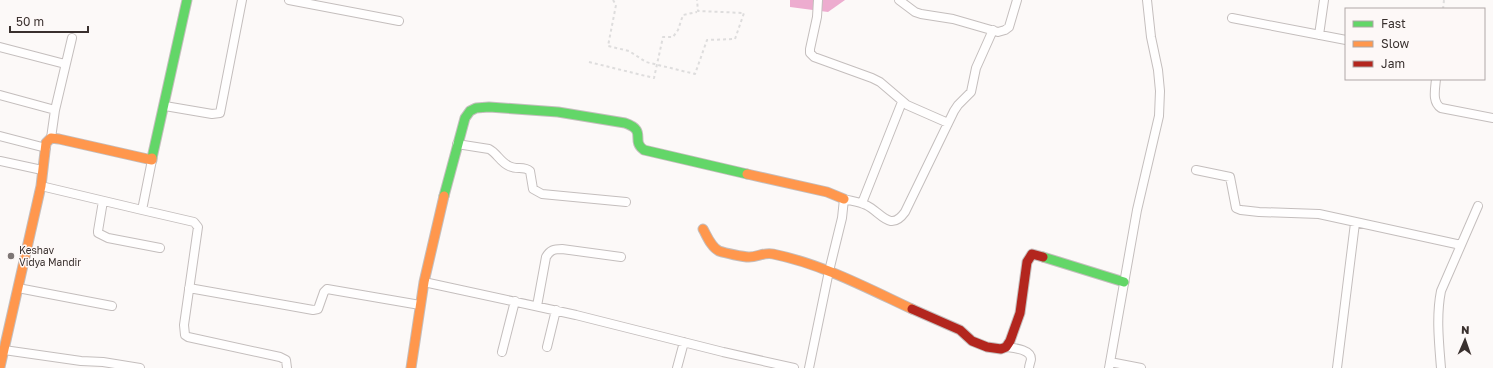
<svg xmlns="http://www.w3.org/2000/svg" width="1493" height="368" viewBox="0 0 1493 368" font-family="'Golos Text',sans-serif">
<rect width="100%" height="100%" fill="#fcf9f8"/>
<path fill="#edaccf" d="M 790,0 L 845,0 L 828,12 L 790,7 Z"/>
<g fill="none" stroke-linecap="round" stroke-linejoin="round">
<defs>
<path id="street" d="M 289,0 L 399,21
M 818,0 L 817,17 L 810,49 L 810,53 L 814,57 L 872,78 L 880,82 L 907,105 L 948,123
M 899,0 L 915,12 L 921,14 L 953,19 L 998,32 L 1005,30 L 1009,27 L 1017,0
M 1232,18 L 1346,40
M 1319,35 L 1324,0
M 0,47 L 65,64
M 1436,79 C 1435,90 1432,102 1441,108 L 1493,118
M 0,95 L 55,110
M 165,106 L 212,114 L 220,113 L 242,0
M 0,136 L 46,148
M 51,138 L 55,110 L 72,38
M 457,144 L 489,149 C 497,153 500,162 509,166 C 516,170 524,166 530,171 L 533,189 L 542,194 L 626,202
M 0,161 L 42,170
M 1196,170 L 1230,177 L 1236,208 L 1241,210 L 1259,212 L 1319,214 L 1461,245
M 41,186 L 142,210 L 152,160
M 103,201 L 98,231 L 98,233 L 108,238 L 160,248
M 862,203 L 902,102
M 142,210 L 194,222 L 198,227 L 184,325 L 185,335 L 188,337 L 280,357 L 286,360 L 287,368
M 424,282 L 576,315 L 723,352 L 794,368
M 18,288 L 112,306
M 189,288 L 313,310 L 318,309 L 324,292 L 327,289 L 420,305
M 537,306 L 546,257 C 550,250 554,249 562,249 L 621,257
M 547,347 L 556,310
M 1006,347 C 1013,348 1031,349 1031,359 C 1031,361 1029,365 1029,368
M 4,350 L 81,361 L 103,362 L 140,368
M 502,352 L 515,301
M 1110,362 L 1141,368
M 677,368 L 684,342
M 809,368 L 829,271 L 842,218 L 844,199 C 852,201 860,202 866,205 C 881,212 890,233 905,212 L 954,111 L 958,105 L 971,92 L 976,68 L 993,30
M 1109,368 L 1137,210 L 1159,116 L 1160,91 L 1158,70 L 1151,37 L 1147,0
M 1337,368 L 1355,223
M 1441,368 C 1439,343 1436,316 1441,291 L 1478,206"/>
<path id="fast" d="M 152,158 L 187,0
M 444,196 L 465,118 L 470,111 L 476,108 L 489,107 L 558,112 L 625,123 C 648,131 630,140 644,150 L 747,174
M 1043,257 L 1124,282"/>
<path id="slow" d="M 747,174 L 827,192 L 844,199
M 703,229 C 707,236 711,247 719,251 C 725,253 743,257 749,257 C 758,257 764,252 773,254 C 822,264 867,288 912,309
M 0,367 L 41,186 L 46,143 L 51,138 L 59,139 L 152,160 L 152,158
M 411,368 L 424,282 L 444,196"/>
<path id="jam" d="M 912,309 L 960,330 L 972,341 L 987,347 L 1001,349 L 1006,347 L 1010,341 L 1020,313 L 1027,262 L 1032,254 L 1043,257"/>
</defs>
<use href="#street" stroke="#c4bebd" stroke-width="10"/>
<use href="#fast" stroke="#c4bebd" stroke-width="11"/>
<use href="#slow" stroke="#c4bebd" stroke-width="11"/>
<use href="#jam" stroke="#c4bebd" stroke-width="11"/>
<path stroke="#dedddd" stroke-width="2" stroke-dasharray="3 3" stroke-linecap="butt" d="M 613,0 L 616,5 L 608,46 L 629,51 L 646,62 L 695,74 L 707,40 L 735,39 L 744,13 L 698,11 L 697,0
M 1443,9 L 1444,0
M 589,62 L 654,78 L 663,37 L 673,37 L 678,30 L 683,15 L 697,12"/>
<use href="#street" stroke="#fffefe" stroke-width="8"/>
<use href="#fast" stroke="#63d668" stroke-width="9"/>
<use href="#slow" stroke="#ff974d" stroke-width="9"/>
<use href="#jam" stroke="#b3261e" stroke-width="9"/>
</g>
<circle fill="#7d7675" stroke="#fdf8f7" stroke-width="1.5" cx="11" cy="256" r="4"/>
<g text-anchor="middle" stroke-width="3" stroke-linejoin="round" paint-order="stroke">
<g font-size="10" fill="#39302e" stroke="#fdf8f7" text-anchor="start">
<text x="19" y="254">Keshav<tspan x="19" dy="12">Vidya Mandir</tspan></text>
</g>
</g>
<rect x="1345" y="8" width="140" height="72" fill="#fdf8f7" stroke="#afa8a7"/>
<rect x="1353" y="21" width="20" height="6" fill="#63d668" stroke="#afa8a7"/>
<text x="1381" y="28" font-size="12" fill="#39302e">Fast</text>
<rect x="1353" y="41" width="20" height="6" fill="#ff974d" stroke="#afa8a7"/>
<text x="1381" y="48" font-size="12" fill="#39302e">Slow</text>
<rect x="1353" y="61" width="20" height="6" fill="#b3261e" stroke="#afa8a7"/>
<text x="1381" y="68" font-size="12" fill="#39302e">Jam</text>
<g transform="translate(1465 340) rotate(2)" stroke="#fdf8f7" stroke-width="3" paint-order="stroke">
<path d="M0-3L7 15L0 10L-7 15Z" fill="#39302e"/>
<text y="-6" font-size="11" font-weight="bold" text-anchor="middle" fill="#39302e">N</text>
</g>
<path d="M10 26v6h78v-6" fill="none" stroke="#39302e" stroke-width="2"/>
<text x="16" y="26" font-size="12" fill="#39302e" stroke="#fdf8f7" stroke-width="3" paint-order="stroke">50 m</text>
</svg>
